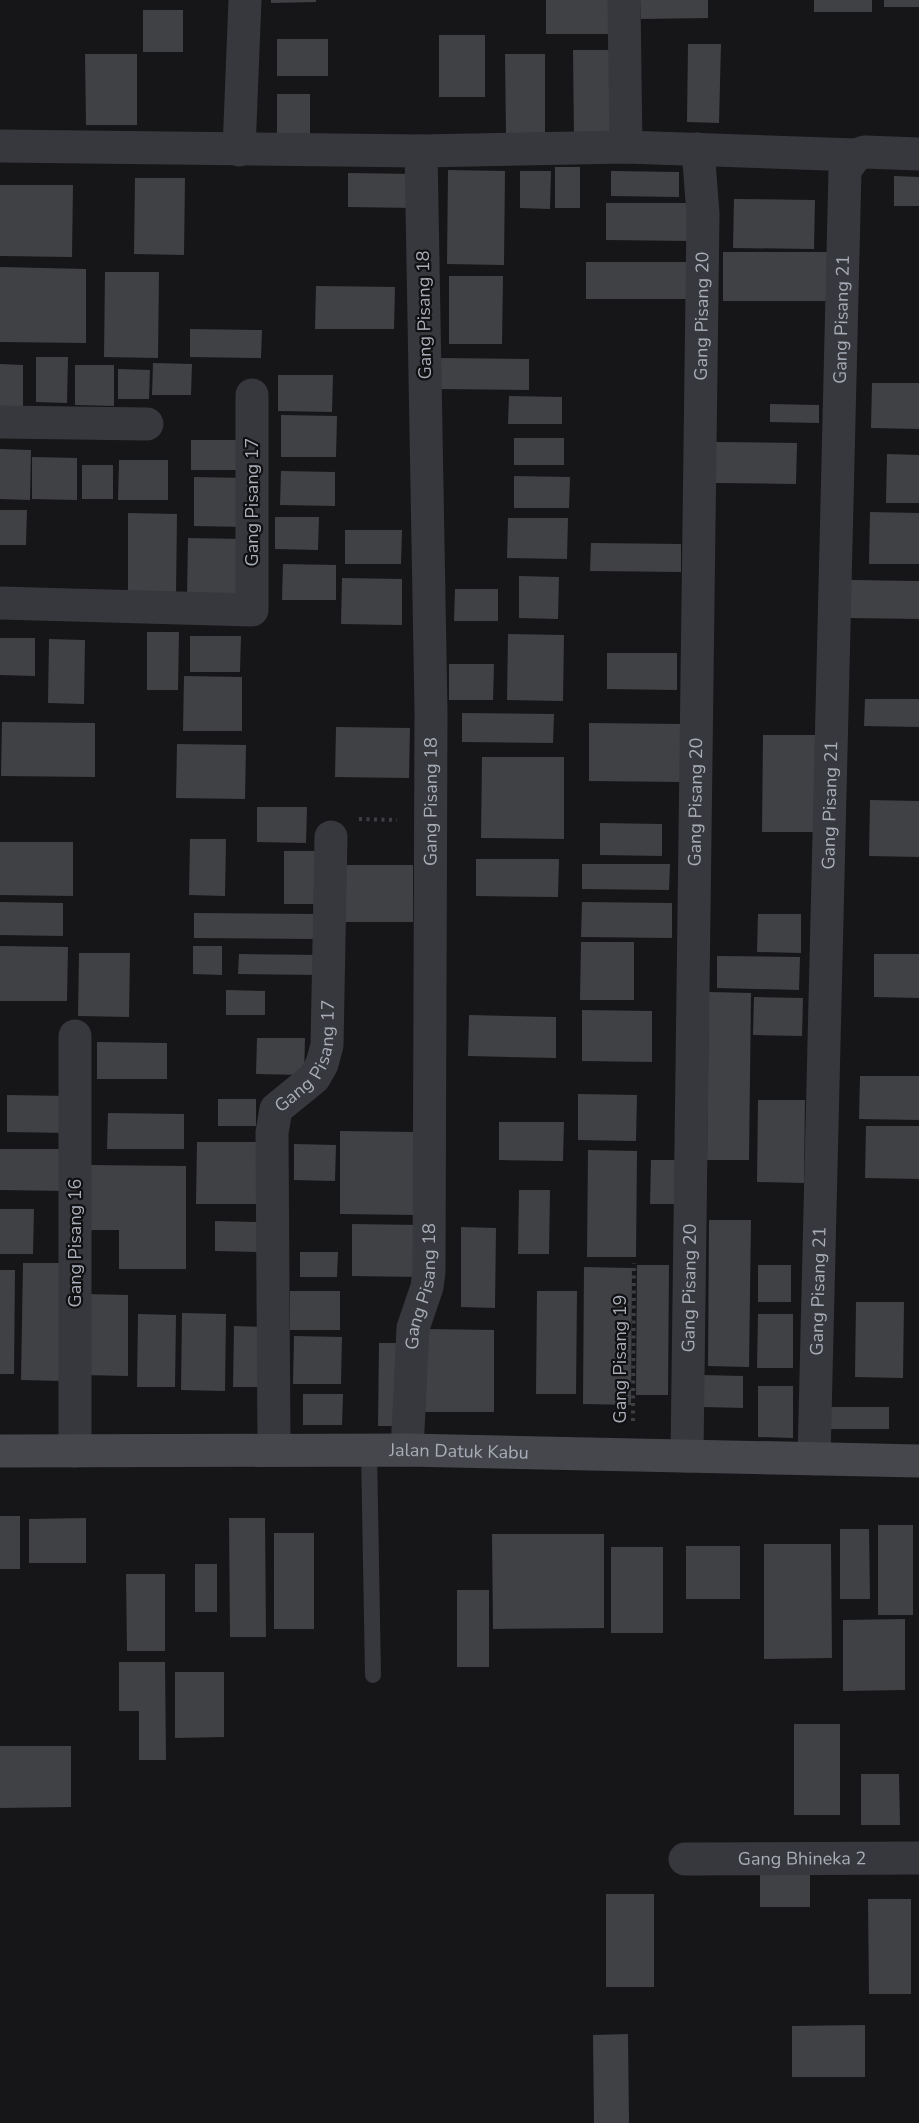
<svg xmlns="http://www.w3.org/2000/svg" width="919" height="2123" viewBox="0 0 919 2123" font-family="'Nunito Sans',sans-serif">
<rect width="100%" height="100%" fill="#161618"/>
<path fill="#404145" d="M 271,0 L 316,0 L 316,2 L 271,3 Z
M 546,0 L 611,0 L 611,34 L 546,34 Z
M 640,0 L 708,0 L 708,18 L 641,19 Z
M 814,0 L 872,0 L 872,12 L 814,12 Z
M 884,0 L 919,0 L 919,7 L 884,7 Z
M 143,10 L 183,10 L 183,52 L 143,52 Z
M 439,35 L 485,35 L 485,97 L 439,97 Z
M 277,39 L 328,39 L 328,76 L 277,76 Z
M 688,44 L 721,44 L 719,123 L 687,122 Z
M 573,50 L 622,50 L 622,139 L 574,139 Z
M 85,54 L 137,54 L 137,125 L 86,125 Z
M 505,54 L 545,54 L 545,135 L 506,135 Z
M 277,94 L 310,94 L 310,143 L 277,143 Z
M 555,167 L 580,167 L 580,208 L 555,208 Z
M 448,170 L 505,171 L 504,265 L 447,264 Z
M 520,171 L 551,171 L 550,209 L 520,208 Z
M 611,171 L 679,172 L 679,197 L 611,196 Z
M 348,173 L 416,174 L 415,208 L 348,207 Z
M 894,176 L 919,177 L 919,206 L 894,206 Z
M 135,178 L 185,178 L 184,255 L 134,254 Z
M 0,185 L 73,185 L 72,257 L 0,256 Z
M 734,199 L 815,200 L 814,249 L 733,248 Z
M 606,203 L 691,203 L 690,241 L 606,240 Z
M 723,252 L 832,252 L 832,301 L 723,301 Z
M 586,262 L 699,262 L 698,299 L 586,299 Z
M 0,267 L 86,269 L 86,343 L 0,342 Z
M 105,272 L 159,272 L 158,358 L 104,357 Z
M 449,276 L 503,276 L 502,344 L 449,344 Z
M 316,286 L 395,287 L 394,329 L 315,329 Z
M 190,329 L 262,330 L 261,358 L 190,357 Z
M 36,357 L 68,357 L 67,403 L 36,402 Z
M 439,358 L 529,359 L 529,390 L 439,389 Z
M 153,363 L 192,364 L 191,395 L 152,395 Z
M 0,364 L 23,365 L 23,408 L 0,408 Z
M 75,365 L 114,365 L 114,406 L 75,405 Z
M 118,369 L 150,370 L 149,399 L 118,399 Z
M 278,375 L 333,375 L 332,412 L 278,411 Z
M 872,383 L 919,383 L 919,429 L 871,428 Z
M 509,396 L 562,397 L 562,424 L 508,424 Z
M 770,404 L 819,405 L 819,423 L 770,422 Z
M 281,415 L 337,416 L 336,457 L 281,457 Z
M 514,438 L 564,438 L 564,465 L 514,465 Z
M 191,440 L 242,440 L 242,470 L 191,470 Z
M 716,442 L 797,443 L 796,484 L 716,483 Z
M 0,449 L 31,450 L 30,500 L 0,499 Z
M 887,454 L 919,455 L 919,503 L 886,503 Z
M 32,457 L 77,458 L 77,500 L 32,499 Z
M 119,460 L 168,460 L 168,500 L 118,500 Z
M 82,465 L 113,465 L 113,499 L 82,499 Z
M 281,471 L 335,472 L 335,506 L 280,505 Z
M 514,476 L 570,477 L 569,508 L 514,508 Z
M 194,477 L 246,478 L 246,527 L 194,526 Z
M 0,510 L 27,510 L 26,545 L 0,545 Z
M 870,512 L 919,513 L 919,564 L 869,564 Z
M 128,513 L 177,514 L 176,596 L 128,596 Z
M 275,517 L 319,517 L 318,550 L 275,549 Z
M 508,518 L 568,518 L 567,559 L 507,558 Z
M 345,530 L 402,530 L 401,564 L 345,564 Z
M 188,538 L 243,539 L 242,595 L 187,595 Z
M 591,543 L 681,544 L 681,572 L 590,571 Z
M 283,564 L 336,565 L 336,600 L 282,600 Z
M 519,576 L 559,577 L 558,619 L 519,618 Z
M 342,578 L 402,579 L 402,625 L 341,624 Z
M 851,580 L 919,581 L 919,619 L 850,618 Z
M 455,589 L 498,589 L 498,621 L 454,621 Z
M 147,632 L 179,632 L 178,690 L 147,690 Z
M 508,634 L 564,635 L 563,701 L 507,700 Z
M 190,636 L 241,636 L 240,672 L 190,672 Z
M 0,638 L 35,638 L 35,676 L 0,675 Z
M 49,639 L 85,640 L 84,704 L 48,703 Z
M 607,653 L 677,653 L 677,690 L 607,689 Z
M 449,664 L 494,664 L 493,700 L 449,700 Z
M 184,676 L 242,677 L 242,731 L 183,731 Z
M 865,699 L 919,699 L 919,727 L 864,726 Z
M 462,713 L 554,714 L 553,743 L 462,742 Z
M 2,722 L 95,723 L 95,777 L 1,776 Z
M 589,723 L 682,724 L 681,782 L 589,781 Z
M 336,727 L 410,728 L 409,778 L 335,777 Z
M 763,735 L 817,735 L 815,832 L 762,832 Z
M 177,744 L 246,745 L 245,799 L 176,798 Z
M 482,757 L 564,757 L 564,839 L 481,838 Z
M 870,800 L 919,801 L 919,857 L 869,856 Z
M 257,807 L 307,807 L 306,843 L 257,842 Z
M 600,823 L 662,824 L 662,856 L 600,855 Z
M 190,839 L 226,839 L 225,896 L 189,895 Z
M 0,842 L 73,842 L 73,896 L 0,895 Z
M 284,851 L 323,851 L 322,904 L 284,904 Z
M 476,859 L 559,859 L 558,897 L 476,896 Z
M 582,864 L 670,864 L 669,890 L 582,889 Z
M 344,865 L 413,865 L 413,922 L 343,922 Z
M 0,902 L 63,903 L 63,936 L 0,935 Z
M 582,902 L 672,903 L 672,938 L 581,937 Z
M 194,913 L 314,914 L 314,939 L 194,938 Z
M 758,914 L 801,914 L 801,953 L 757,952 Z
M 581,942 L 634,942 L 634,1000 L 580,1000 Z
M 0,946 L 68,947 L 67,1001 L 0,1001 Z
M 193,946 L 222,946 L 222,975 L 193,974 Z
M 79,953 L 130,953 L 129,1017 L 78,1016 Z
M 239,954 L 323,955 L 323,975 L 238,974 Z
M 874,954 L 919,954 L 919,998 L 874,997 Z
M 717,956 L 800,957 L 799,990 L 717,988 Z
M 226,990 L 265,991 L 265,1015 L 226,1015 Z
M 709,992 L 751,993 L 749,1160 L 707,1160 Z
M 754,997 L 803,998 L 802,1036 L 753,1035 Z
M 582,1010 L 652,1011 L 652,1062 L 582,1061 Z
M 469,1015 L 556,1017 L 556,1058 L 468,1056 Z
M 257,1038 L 305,1038 L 304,1075 L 256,1074 Z
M 97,1042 L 167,1043 L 167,1079 L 97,1079 Z
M 860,1076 L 919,1076 L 919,1120 L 859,1119 Z
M 578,1094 L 637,1095 L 636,1141 L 578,1140 Z
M 7,1095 L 70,1096 L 69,1133 L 7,1132 Z
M 218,1099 L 256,1099 L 256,1126 L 218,1126 Z
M 758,1100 L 805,1100 L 804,1183 L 757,1182 Z
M 108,1113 L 184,1114 L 184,1149 L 107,1149 Z
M 499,1122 L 564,1122 L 563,1161 L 499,1160 Z
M 866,1126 L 919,1126 L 919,1179 L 865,1178 Z
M 340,1131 L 417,1132 L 416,1215 L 340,1214 Z
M 197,1142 L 266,1142 L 266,1204 L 196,1204 Z
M 294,1144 L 336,1145 L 335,1181 L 294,1180 Z
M 0,1149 L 69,1149 L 68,1191 L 0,1190 Z
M 588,1150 L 637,1151 L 636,1257 L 587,1257 Z
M 651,1160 L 675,1160 L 674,1204 L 650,1204 Z
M 89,1165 L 186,1166 L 186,1269 L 119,1269 L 119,1230 L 89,1230 Z
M 519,1190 L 550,1190 L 549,1254 L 518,1254 Z
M 0,1209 L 34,1209 L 33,1254 L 0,1254 Z
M 709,1220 L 751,1220 L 749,1367 L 708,1366 Z
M 215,1221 L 258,1222 L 258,1252 L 215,1251 Z
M 352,1224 L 421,1225 L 420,1277 L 352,1276 Z
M 461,1227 L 496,1228 L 495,1308 L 461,1307 Z
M 300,1252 L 338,1252 L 337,1277 L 300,1277 Z
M 23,1263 L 66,1263 L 64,1381 L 21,1380 Z
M 637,1265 L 669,1265 L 668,1395 L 636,1395 Z
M 758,1265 L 791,1265 L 791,1302 L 758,1302 Z
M 584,1267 L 632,1268 L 631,1405 L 583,1404 Z
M 0,1270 L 15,1270 L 14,1374 L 0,1374 Z
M 290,1291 L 340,1291 L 340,1330 L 290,1330 Z
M 537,1291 L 577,1291 L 576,1394 L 536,1394 Z
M 85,1294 L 128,1295 L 128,1376 L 84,1375 Z
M 856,1302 L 904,1302 L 903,1378 L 855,1377 Z
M 182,1313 L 226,1314 L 225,1391 L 181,1390 Z
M 138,1314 L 176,1315 L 175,1387 L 137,1387 Z
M 758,1314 L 793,1314 L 793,1368 L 757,1368 Z
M 234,1326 L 261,1327 L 261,1387 L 233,1387 Z
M 426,1329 L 494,1330 L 494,1412 L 425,1412 Z
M 294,1336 L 342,1337 L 341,1384 L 293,1384 Z
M 379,1343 L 406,1343 L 405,1426 L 378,1426 Z
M 703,1375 L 743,1376 L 743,1408 L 703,1407 Z
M 758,1386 L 793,1386 L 793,1438 L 758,1437 Z
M 303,1394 L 343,1394 L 342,1425 L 303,1425 Z
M 830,1407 L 889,1407 L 889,1429 L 829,1429 Z
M 0,1516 L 20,1516 L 20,1569 L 0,1569 Z
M 86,1518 L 86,1563 L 29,1563 L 29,1519 Z
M 229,1518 L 265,1518 L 266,1637 L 230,1637 Z
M 878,1525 L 913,1525 L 913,1615 L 878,1615 Z
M 840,1529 L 869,1529 L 870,1599 L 840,1599 Z
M 274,1533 L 314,1533 L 314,1629 L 274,1629 Z
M 492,1534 L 604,1534 L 604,1628 L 493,1629 Z
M 764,1544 L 831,1544 L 832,1658 L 764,1659 Z
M 686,1546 L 740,1546 L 740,1599 L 686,1599 Z
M 611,1547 L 663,1547 L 663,1633 L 611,1633 Z
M 195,1564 L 217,1564 L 217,1612 L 195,1612 Z
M 126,1574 L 165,1574 L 165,1651 L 127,1651 Z
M 457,1590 L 489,1590 L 489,1667 L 457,1667 Z
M 905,1619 L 905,1690 L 843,1691 L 843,1620 Z
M 119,1662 L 165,1662 L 166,1760 L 139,1760 L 139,1711 L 119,1711 Z
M 175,1672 L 224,1672 L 224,1737 L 175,1738 Z
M 794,1724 L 840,1724 L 840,1815 L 794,1815 Z
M 0,1746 L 71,1746 L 71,1807 L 0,1808 Z
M 861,1774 L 899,1774 L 900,1825 L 861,1825 Z
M 760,1875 L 810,1875 L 810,1907 L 760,1907 Z
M 606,1894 L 654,1894 L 654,1987 L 606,1987 Z
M 868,1899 L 911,1899 L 911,1994 L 869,1994 Z
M 865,2025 L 865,2077 L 792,2077 L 792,2026 Z
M 628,2034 L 629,2123 L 594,2123 L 593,2035 Z"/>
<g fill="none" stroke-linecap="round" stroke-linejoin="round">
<path stroke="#3d3f44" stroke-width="4" stroke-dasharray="3 4.5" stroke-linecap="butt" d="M 359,819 L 397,820
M 633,1421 L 634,1263"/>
<path stroke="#37383d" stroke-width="16" d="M 369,1450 L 373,1675"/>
<g stroke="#37383d" stroke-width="33">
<path d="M 624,0 L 626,147"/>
<path d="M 0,146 L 421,151 L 626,147 L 856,155 L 865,152 L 919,154"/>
<path d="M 239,150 L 245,0"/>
<path d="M 0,422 L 147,424"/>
<path d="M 0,603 L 252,610 L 252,395"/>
<path d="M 75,1036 L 75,1451"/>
<path id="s1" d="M 274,1448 L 272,1133 L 276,1109 L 314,1078 L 322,1064 L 327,1045 L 331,837"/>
<path id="s2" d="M 407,1450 L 413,1328 L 427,1287 L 429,1272 L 431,711 L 421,151"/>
<path id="s3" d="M 687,1456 L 703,214 L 698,149"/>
<path id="s4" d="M 814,1459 L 845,170 L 856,155"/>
<path id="s5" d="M 685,1859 L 919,1858"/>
</g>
<path stroke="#45474d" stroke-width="33" id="s6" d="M 0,1451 L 407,1450 L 919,1461"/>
</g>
<g text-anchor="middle" stroke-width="4.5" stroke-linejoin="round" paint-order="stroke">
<g font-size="18" fill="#a8adb8" stroke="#111113">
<text transform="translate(424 315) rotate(-91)" y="6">Gang Pisang 18</text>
<text dy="6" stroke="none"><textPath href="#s3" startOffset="1140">Gang Pisang 20</textPath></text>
<text dy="6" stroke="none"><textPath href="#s4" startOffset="1140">Gang Pisang 21</textPath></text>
<text transform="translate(252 502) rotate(-90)" y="6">Gang Pisang 17</text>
<text dy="6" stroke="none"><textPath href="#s2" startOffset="651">Gang Pisang 18</textPath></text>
<text dy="6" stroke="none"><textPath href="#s3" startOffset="654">Gang Pisang 20</textPath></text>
<text dy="6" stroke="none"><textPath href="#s4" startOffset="654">Gang Pisang 21</textPath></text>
<text dy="6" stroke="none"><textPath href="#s1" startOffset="405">Gang Pisang 17</textPath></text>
<text transform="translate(75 1243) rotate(-90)" y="6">Gang Pisang 16</text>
<text dy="6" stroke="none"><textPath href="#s2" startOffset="165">Gang Pisang 18</textPath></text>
<text dy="6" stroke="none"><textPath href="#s3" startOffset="168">Gang Pisang 20</textPath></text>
<text dy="6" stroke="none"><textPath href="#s4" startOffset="168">Gang Pisang 21</textPath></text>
<text transform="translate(620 1359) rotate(-90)" y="6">Gang Pisang 19</text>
<text dy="6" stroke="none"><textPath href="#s6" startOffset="459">Jalan Datuk Kabu</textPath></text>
<text dy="6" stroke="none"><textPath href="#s5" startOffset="117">Gang Bhineka 2</textPath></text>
</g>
</g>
</svg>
